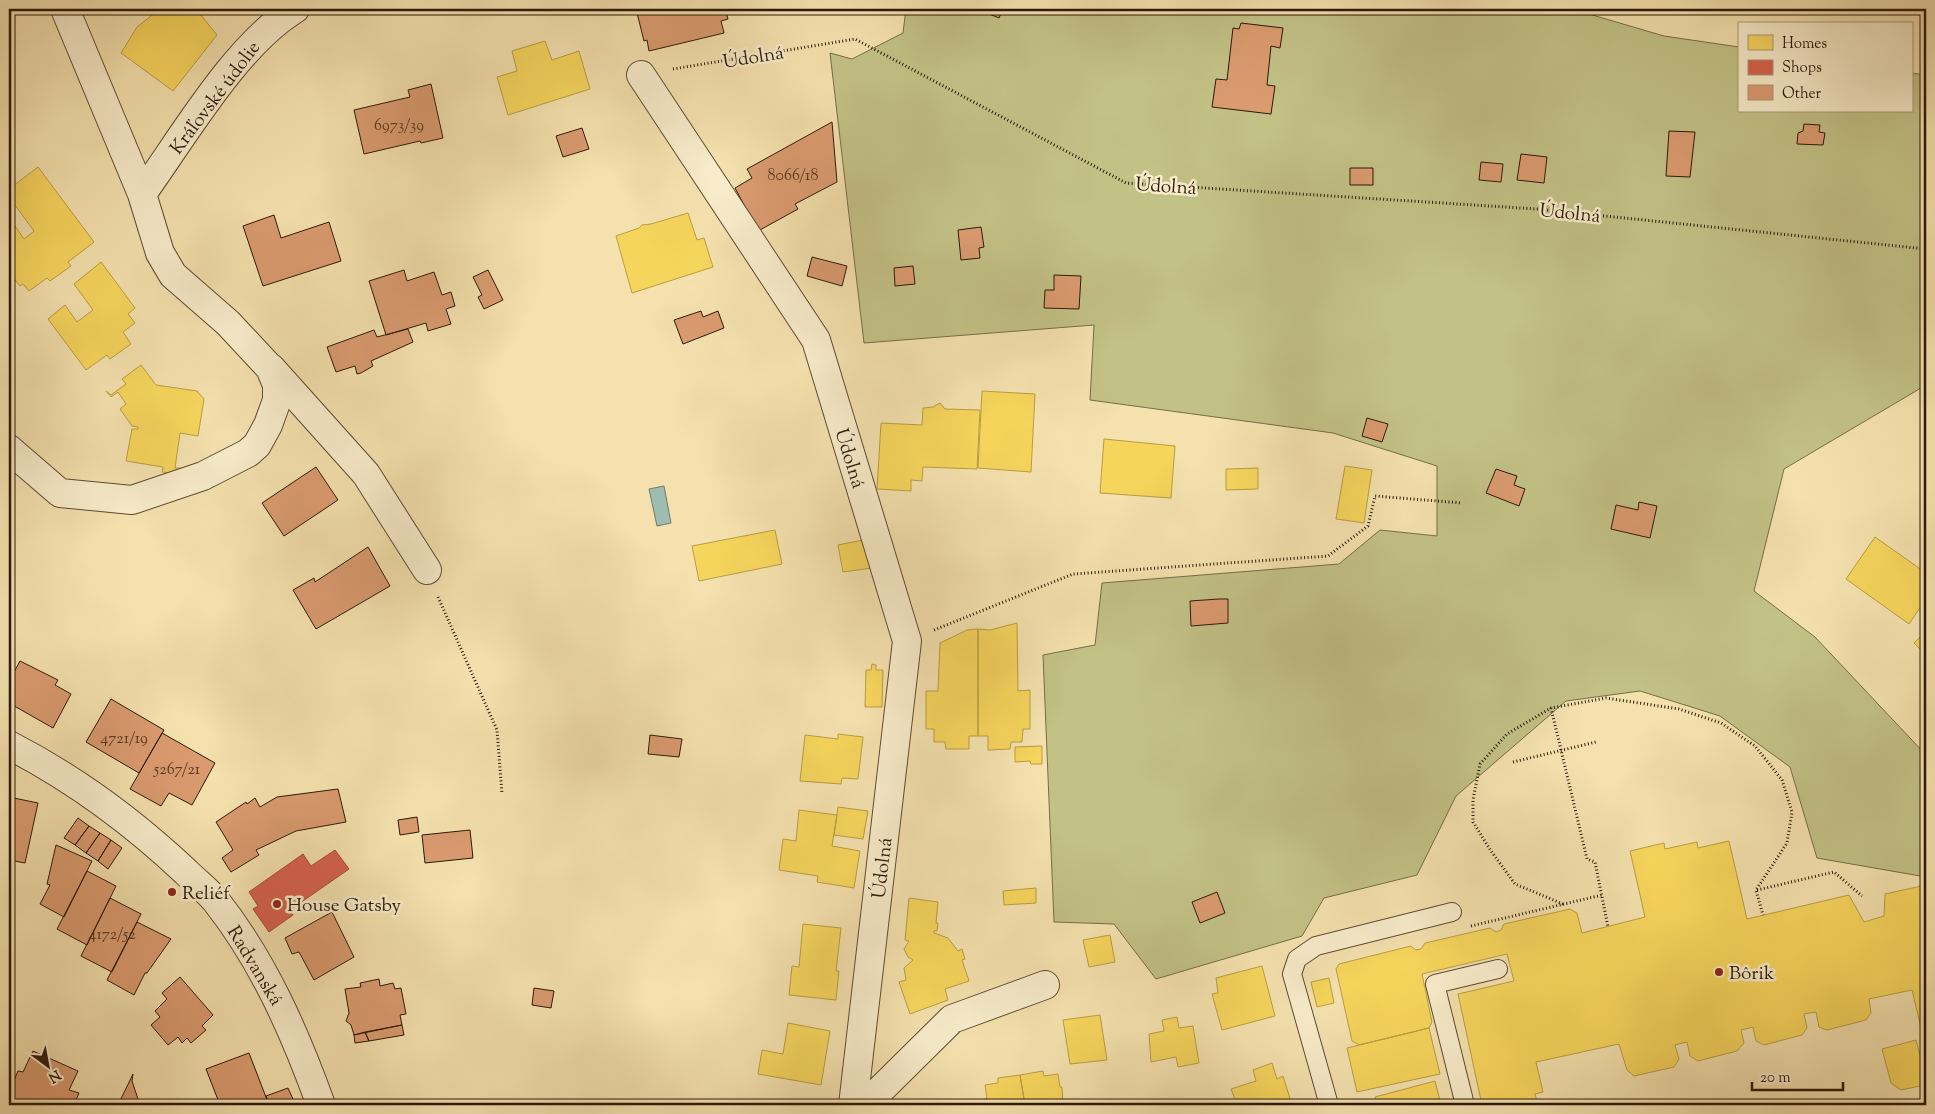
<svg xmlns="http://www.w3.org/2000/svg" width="1935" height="1114" viewBox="0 0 1935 1114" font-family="'Sorts Mill Goudy',serif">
<rect width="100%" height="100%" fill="#f4e1ae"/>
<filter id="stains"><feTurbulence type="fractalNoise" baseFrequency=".004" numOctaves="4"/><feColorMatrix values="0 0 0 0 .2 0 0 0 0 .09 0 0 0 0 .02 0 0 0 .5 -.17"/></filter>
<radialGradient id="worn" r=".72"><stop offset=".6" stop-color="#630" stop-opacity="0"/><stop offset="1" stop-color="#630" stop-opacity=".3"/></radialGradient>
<path fill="#c2c186" stroke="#776d48" d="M 906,9 L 1572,9 L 1664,36 L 1739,47 L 1739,111 L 1911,111 L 1911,73 L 1926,75 L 1926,367 L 1921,388 L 1784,469 L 1754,591 L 1815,637 L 1926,755 L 1926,877 L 1817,858 L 1790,767 L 1720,716 L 1640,691 L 1566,701 L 1456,796 L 1417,875 L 1324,898 L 1302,936 L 1156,979 L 1114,924 L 1054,922 L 1043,655 L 1095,645 L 1102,583 L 1339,564 L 1380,530 L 1437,536 L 1437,466 L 1333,433 L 1090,400 L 1094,325 L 864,343 L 830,53 L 852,59 L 903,33 Z"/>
<path fill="#9ebcb2" stroke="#707b6e" d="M 664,486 L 671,523 L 657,526 L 649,489 Z"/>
<path fill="#f6d55c" stroke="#b99d43" d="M 160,9 L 196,9 L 217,35 L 173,91 L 121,53 L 137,27 Z
M 545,41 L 552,60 L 579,51 L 590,89 L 508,115 L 497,77 L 517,71 L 512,51 Z
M 38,167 L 94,242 L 68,262 L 71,266 L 50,281 L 47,278 L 29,291 L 23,284 L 20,286 L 9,272 L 9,217 L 24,239 L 34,231 L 9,197 L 9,189 Z
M 688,213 L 697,240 L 704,238 L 713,267 L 632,293 L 616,236 L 639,228 L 642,225 L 651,224 Z
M 101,262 L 135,308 L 128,314 L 135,323 L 123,332 L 131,344 L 110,359 L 107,355 L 86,370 L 48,319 L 65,305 L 77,322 L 93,310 L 74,284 Z
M 141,365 L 156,385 L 197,391 L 204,399 L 198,436 L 180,433 L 175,468 L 181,468 L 179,474 L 162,472 L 163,467 L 126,461 L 132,429 L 138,429 L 138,427 L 132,426 L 120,409 L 126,404 L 118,392 L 111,397 L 106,391 L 111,395 L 126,384 L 122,379 Z
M 982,391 L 1035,394 L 1031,472 L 978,468 Z
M 940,403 L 945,409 L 980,410 L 977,469 L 923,467 L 922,481 L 911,480 L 911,491 L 877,489 L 881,423 L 922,425 L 923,408 L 933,407 Z
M 1104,439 L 1175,446 L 1171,498 L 1100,493 Z
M 1345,466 L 1372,470 L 1364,523 L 1336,519 Z
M 1258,468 L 1258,489 L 1226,490 L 1226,469 Z
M 775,530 L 782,564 L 699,581 L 692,546 Z
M 1875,537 L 1926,573 L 1926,599 L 1909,624 L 1846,579 Z
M 863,540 L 872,568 L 843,572 L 838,545 Z
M 1017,623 L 1018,691 L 1030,690 L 1030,729 L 1023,729 L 1022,742 L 1011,742 L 1010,749 L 988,750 L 988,736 L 978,736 L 978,629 L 990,630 Z
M 978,629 L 978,736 L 969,736 L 969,749 L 946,749 L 945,742 L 934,742 L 934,729 L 926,729 L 926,691 L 938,691 L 940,643 L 967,630 Z
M 1926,631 L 1926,655 L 1914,643 Z
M 872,664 L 876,665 L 876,670 L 883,670 L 882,707 L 865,707 L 866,670 L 871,670 Z
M 838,734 L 863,737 L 858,779 L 842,778 L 841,784 L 800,781 L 805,735 L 838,739 Z
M 1042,746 L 1042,764 L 1031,764 L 1030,761 L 1015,762 L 1015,747 Z
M 838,807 L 868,811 L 863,839 L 834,835 Z
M 799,810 L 837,815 L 832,846 L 860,851 L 854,888 L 817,882 L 818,876 L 779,870 L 783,839 L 796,841 Z
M 1729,841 L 1747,919 L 1849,895 L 1864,922 L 1884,916 L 1885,894 L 1926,885 L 1926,1049 L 1912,990 L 1869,999 L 1871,1013 L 1866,1020 L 1827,1030 L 1819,1027 L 1816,1012 L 1804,1014 L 1807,1028 L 1802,1035 L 1764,1045 L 1756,1041 L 1753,1027 L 1741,1030 L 1744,1043 L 1737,1051 L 1698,1061 L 1690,1056 L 1687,1042 L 1675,1045 L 1679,1059 L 1674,1067 L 1634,1076 L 1627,1070 L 1619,1044 L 1536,1062 L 1543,1092 L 1535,1094 L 1538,1105 L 1482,1105 L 1458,994 L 1514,981 L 1507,954 L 1422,974 L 1432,1022 L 1429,1028 L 1359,1045 L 1352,1041 L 1336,969 L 1339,964 L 1411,946 L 1416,950 L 1421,949 L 1425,943 L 1490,928 L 1496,932 L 1501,930 L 1504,924 L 1570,909 L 1577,913 L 1582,933 L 1645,917 L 1630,851 L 1664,843 L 1665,849 L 1697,842 L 1698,848 Z
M 1036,888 L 1036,903 L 1004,905 L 1003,891 Z
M 909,898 L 938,902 L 936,923 L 938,923 L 937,931 L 934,931 L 934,933 L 948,938 L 958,951 L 962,949 L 965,959 L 962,960 L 969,981 L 945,989 L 948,1000 L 910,1014 L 899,982 L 906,980 L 904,968 L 913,960 L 908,957 L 904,949 L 909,941 L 905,940 Z
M 803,924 L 841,928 L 836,971 L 839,971 L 836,1000 L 789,995 L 792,966 L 799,967 Z
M 1110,935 L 1115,962 L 1089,967 L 1083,940 Z
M 1262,966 L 1275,1016 L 1222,1030 L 1212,994 L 1218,993 L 1216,978 Z
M 1329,978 L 1334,1003 L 1317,1007 L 1311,982 Z
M 1100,1015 L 1107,1060 L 1070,1064 L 1063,1020 Z
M 1177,1017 L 1179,1028 L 1193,1026 L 1199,1063 L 1178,1067 L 1176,1057 L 1151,1062 L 1149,1034 L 1164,1031 L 1162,1020 Z
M 788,1023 L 830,1031 L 821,1085 L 758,1074 L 762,1050 L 783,1054 Z
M 1429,1028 L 1440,1074 L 1357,1092 L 1347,1048 Z
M 1916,1040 L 1925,1074 L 1920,1086 L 1901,1090 L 1891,1083 L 1882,1049 Z
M 1272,1063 L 1277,1079 L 1283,1076 L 1292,1105 L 1237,1105 L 1231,1089 L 1256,1081 L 1253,1070 Z
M 1043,1071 L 1044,1076 L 1058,1074 L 1060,1087 L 1062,1087 L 1063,1105 L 1025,1105 L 1020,1075 Z
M 1020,1075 L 1025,1105 L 985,1105 L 984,1099 L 987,1099 L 985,1085 L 998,1083 L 998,1078 Z
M 1435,1081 L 1441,1105 L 1378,1105 L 1375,1097 Z"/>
<path fill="#d6604d" stroke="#a34b39" d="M 335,850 L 349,869 L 290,910 L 293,915 L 269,932 L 253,909 L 258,906 L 249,892 L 303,854 L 311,866 Z"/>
<path fill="#da9b6f" stroke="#2c1909" d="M 636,9 L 639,13 L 658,9 L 725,9 L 728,19 L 721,21 L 724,33 L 649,51 L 647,40 L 644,41 Z
M 977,9 L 1003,9 L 999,18 Z
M 1241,23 L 1283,28 L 1280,48 L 1271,46 L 1267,85 L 1275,86 L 1271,114 L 1212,107 L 1216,79 L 1227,80 L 1233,28 L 1239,29 Z
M 431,84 L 443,138 L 421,143 L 420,141 L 364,154 L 354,110 L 410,97 L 408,90 Z
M 832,122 L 837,182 L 795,204 L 798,209 L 758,231 L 735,188 L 752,178 L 747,169 Z
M 1804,124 L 1820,125 L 1819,132 L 1825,133 L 1823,145 L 1797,144 L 1798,133 L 1803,131 Z
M 582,128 L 589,149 L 563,157 L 556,136 Z
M 1669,131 L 1695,132 L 1690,177 L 1666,176 Z
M 1521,154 L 1547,157 L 1544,183 L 1517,180 Z
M 1481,162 L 1503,164 L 1501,182 L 1479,180 Z
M 1350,168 L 1373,168 L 1373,185 L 1350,185 Z
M 274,215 L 281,238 L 329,222 L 341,261 L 263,286 L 243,226 Z
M 981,227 L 984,247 L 979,248 L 980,258 L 961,260 L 958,230 Z
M 812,257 L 847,266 L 842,286 L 807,276 Z
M 913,266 L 915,284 L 895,286 L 894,268 Z
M 404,270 L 407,281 L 434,272 L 442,295 L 451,292 L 455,306 L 446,309 L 451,324 L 428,331 L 426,323 L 386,335 L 369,281 Z
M 488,270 L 503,300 L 484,309 L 478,297 L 482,295 L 473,277 Z
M 1054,275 L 1081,276 L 1079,309 L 1044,308 L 1045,290 L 1054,290 Z
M 701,311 L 703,317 L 718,311 L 724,328 L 683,344 L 674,320 Z
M 408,329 L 413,342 L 371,361 L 373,366 L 361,373 L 357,374 L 355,366 L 336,372 L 327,347 L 374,330 L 377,337 Z
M 1367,418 L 1388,424 L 1382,442 L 1362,436 Z
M 316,467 L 338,500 L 284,536 L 262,503 Z
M 1496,469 L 1517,476 L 1514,485 L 1525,489 L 1519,506 L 1486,493 Z
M 1639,502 L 1657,506 L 1650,538 L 1611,529 L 1616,505 L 1638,510 Z
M 368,547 L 390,586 L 316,629 L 293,590 L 314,578 L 315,582 Z
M 1219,599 L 1228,599 L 1228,623 L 1191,626 L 1190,601 Z
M 20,661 L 58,680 L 55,685 L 71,694 L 53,728 L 9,703 L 9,681 Z
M 111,699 L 164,730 L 139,773 L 86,742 Z
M 162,733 L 215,763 L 192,805 L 169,793 L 161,806 L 130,789 Z
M 650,735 L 682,739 L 679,757 L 648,754 Z
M 338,789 L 346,822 L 296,831 L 256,850 L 259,855 L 231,872 L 222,858 L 233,850 L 216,822 L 246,802 L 247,804 L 255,798 L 260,807 L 277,797 Z
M 9,797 L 38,803 L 25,863 L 9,860 Z
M 417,817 L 419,832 L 400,835 L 398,820 Z
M 78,818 L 89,826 L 75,845 L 64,838 Z
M 89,826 L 100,833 L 86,853 L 75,845 Z
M 470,830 L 473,858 L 425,863 L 422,835 Z
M 100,833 L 111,840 L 98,861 L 86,853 Z
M 111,840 L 122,848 L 108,869 L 98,861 Z
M 56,845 L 92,861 L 64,917 L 40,904 L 50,885 L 47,884 Z
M 87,871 L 116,886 L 87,945 L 57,929 Z
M 1217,892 L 1225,913 L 1200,923 L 1192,902 Z
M 110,898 L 141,914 L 112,972 L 81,956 Z
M 332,912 L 354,957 L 314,980 L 299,952 L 292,954 L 285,938 Z
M 137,922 L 171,939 L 147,973 L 145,973 L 134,995 L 107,980 Z
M 180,977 L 213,1015 L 202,1026 L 206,1030 L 191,1043 L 187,1038 L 182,1043 L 178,1037 L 168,1045 L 151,1025 L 160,1017 L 155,1011 L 167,999 L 162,993 Z
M 379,979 L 380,986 L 393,983 L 395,989 L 401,988 L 406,1014 L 400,1015 L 402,1025 L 354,1035 L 351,1025 L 346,1021 L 349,1013 L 345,989 L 361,987 L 360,983 Z
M 534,988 L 554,991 L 551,1008 L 532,1005 Z
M 402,1025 L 404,1035 L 369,1041 L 365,1032 Z
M 365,1032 L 369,1041 L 355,1043 L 354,1035 Z
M 33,1051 L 78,1071 L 69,1090 L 79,1093 L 74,1105 L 9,1105 L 9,1092 L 18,1071 L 23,1072 Z
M 249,1053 L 269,1105 L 220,1105 L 206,1069 Z
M 133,1074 L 132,1081 L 140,1105 L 118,1105 Z
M 288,1088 L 293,1099 L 269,1105 L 266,1096 Z"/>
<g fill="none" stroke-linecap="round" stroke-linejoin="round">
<defs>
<path id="lane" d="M 1329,1105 L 1292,974 L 1297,959 L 1316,946 L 1452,912
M 1465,1105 L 1435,984 L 1498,969"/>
<path id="street" d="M 641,75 L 816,340 L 907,641 L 853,1105
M 142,194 C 183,137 236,45 295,9
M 271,368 L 366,474 L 427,570
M 9,449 L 60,493 L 132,500 L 203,476 L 248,453 L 257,445 L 268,425 L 277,400 L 277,385 L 270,368 L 228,323 L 173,275 L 160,253 L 142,194 L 65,9
M 9,745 C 73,778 134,823 186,872 C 196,882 208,891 216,901 C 264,962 295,1033 321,1105
M 865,1105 L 952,1019 L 1045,985"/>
</defs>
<use href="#lane" stroke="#5e4b32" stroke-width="20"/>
<use href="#street" stroke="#5e4b32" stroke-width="30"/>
<path stroke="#2c1909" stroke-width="3" stroke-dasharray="1 2.5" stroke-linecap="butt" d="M 673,69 L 855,39 L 1126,183 L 1537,209 L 1926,249
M 438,597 L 497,730 L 502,794
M 934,630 L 1073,574 L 1328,556 L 1368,526 L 1375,496 L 1462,503
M 1551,708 L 1587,859 L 1595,862 L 1608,927
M 1513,762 L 1596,742
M 1757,890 L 1834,872 L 1862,896
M 1563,904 L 1515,884 L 1491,851 L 1473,822 L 1473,800 L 1480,764 L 1507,734 L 1551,708 L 1606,698 L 1679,709 L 1721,723 L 1755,746 L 1782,780 L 1792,812 L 1787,843 L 1756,890 L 1763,915
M 1471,926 L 1602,895"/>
<use href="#lane" stroke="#f8ecca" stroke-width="18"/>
<use href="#street" stroke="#f8ecca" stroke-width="28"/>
</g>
<g fill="#8f2418" stroke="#f8ecca" stroke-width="2">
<circle cx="172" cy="892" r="5"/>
<circle cx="277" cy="904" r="5"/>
<circle cx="1719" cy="972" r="5"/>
</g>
<g text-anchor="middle" stroke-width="5" stroke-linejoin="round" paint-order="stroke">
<g font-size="16" fill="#583a22">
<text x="399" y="130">6973/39</text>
<text x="793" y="180">8066/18</text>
<text x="124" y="743">4721/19</text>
<text x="177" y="774">5267/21</text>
<text x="112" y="939">4172/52</text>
</g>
<g font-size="19" fill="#2c1909" stroke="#f8ecca">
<text transform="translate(753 56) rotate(-9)" y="7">Údolná</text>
<text transform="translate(214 97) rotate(-53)" y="7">Kráľovské údolie</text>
<text transform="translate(1166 185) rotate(4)" y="7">Údolná</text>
<text transform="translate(1570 212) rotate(6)" y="7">Údolná</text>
<text transform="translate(851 458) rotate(73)" y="7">Údolná</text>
<text transform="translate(881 868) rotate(-83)" y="7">Údolná</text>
<text transform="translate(256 965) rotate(59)" y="7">Radvanská</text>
</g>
<g font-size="19" fill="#2c1909" stroke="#f8ecca" text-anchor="start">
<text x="182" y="899">Reliéf</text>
<text x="287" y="911">House Gatsby</text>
<text x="1729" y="979">Bôrik</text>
</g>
</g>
<rect width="1935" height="1114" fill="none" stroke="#f4e1ae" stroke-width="30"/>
<rect x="10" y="10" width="1915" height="1094" fill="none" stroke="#2c1909" stroke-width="2.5"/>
<rect x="15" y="15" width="1905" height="1084" fill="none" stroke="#2c1909"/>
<rect x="1738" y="22" width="175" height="90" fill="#f8ecca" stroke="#a6987d"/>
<rect x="1748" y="35" width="25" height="15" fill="#f6d55c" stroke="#a6987d"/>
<text x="1782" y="48" font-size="15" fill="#2c1909">Homes</text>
<rect x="1748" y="60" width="25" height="15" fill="#d6604d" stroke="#a6987d"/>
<text x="1782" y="72" font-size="15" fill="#2c1909">Shops</text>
<rect x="1748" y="85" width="25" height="15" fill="#da9b6f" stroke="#a6987d"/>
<text x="1782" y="98" font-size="15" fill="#2c1909">Other</text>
<g transform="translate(48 1066) rotate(148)" stroke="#f8ecca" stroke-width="4" paint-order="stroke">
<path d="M0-4L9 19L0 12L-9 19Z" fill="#2c1909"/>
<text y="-8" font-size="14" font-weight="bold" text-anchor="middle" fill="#2c1909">N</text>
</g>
<path d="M1752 1082v8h91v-8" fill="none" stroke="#2c1909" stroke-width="2.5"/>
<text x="1760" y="1082" font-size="15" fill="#2c1909" stroke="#f8ecca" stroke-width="4" paint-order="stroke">20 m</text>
<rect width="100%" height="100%" filter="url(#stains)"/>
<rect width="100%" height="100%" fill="url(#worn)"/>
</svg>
